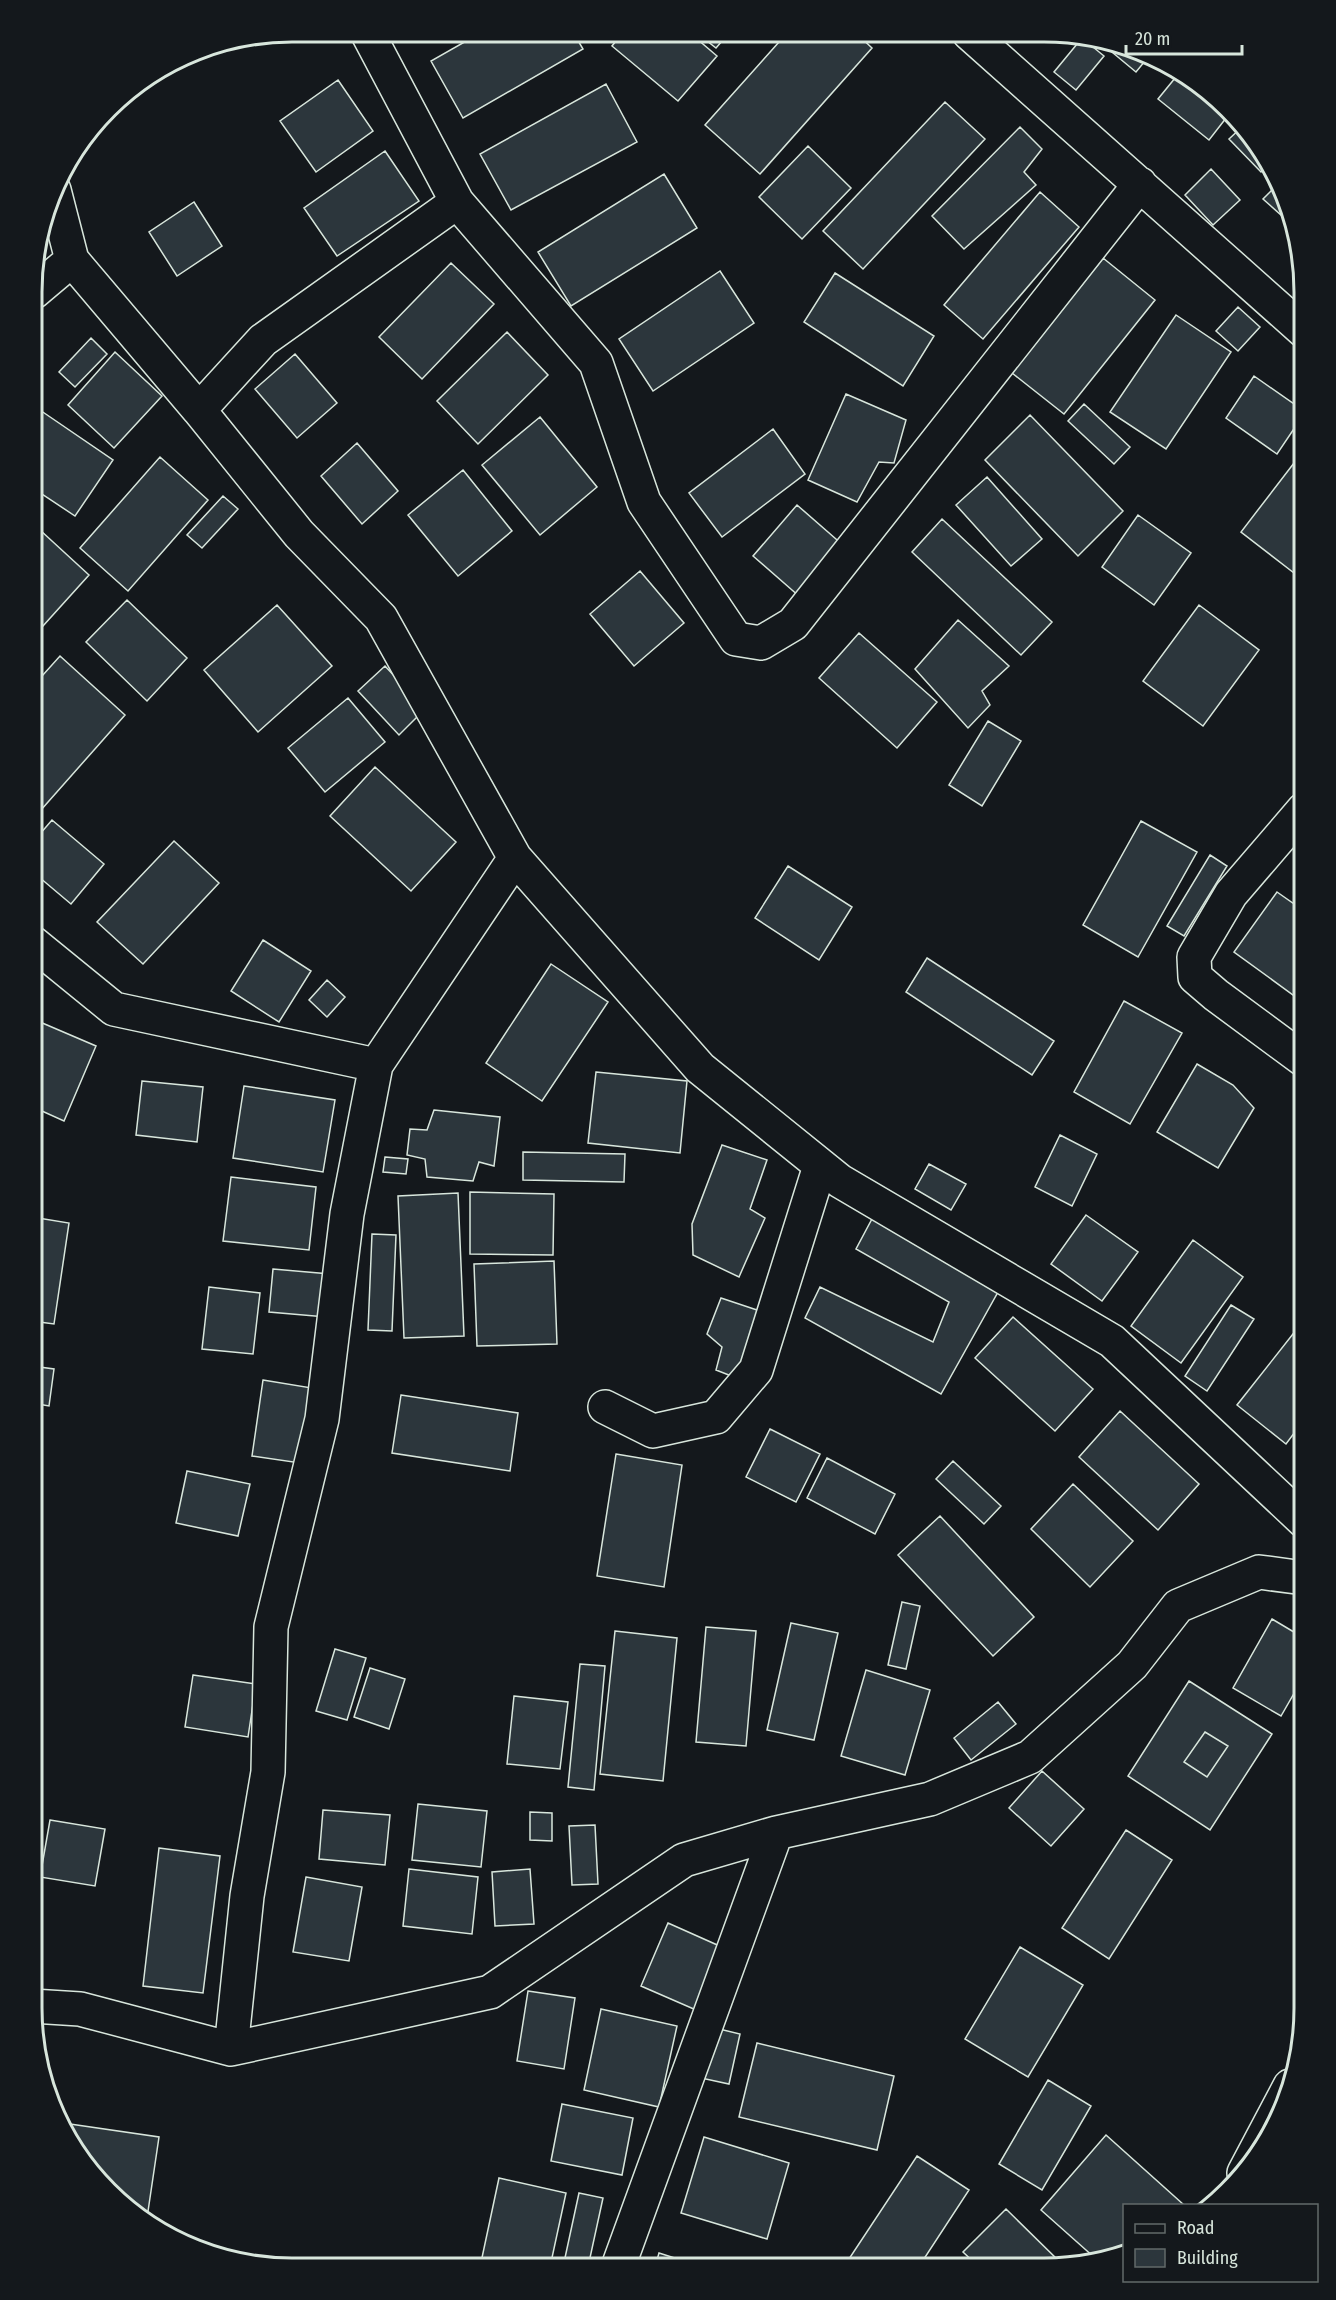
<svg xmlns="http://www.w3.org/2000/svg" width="1336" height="2300" viewBox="0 0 1336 2300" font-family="'Fira Sans Condensed',sans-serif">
<rect width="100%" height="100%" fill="#14181c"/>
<path fill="#2c363c" stroke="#d8e6dc" stroke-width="1.5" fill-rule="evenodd" d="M 482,32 L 573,32 L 583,49 L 463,118 L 431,61 Z
M 623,32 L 690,33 L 717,56 L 678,101 L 612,46 Z
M 697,33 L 729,33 L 716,48 Z
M 787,33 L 856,33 L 872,48 L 760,174 L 705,125 Z
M 1082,38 L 1104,56 L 1076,90 L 1054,72 Z
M 1095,38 L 1144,51 L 1150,55 L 1136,72 Z
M 1180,72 L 1203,86 L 1230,113 L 1209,140 L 1158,99 Z
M 338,80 L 373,131 L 316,172 L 280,121 Z
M 606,84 L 637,142 L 511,210 L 480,154 Z
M 945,102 L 985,139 L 863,269 L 823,231 Z
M 1243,126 L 1251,134 L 1268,165 L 1261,172 L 1229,139 Z
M 1020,127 L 1042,149 L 1024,172 L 1036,185 L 964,249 L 932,216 Z
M 808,146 L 851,188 L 802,239 L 759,197 Z
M 385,151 L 419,201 L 337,256 L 304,208 Z
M 1211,169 L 1240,200 L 1213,225 L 1185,195 Z
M 664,174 L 697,228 L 571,306 L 538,252 Z
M 1279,183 L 1285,193 L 1291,224 L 1263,199 Z
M 1040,192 L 1079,227 L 983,339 L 944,305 Z
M 194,202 L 222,246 L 177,276 L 149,232 Z
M 1103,258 L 1155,300 L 1064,414 L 1012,373 Z
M 451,263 L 494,304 L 422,379 L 379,337 Z
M 720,271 L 754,323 L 653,391 L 619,339 Z
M 835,273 L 934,336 L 903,386 L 804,322 Z
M 1238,307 L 1260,327 L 1238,351 L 1216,331 Z
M 1176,315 L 1231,352 L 1166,449 L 1110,412 Z
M 507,332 L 548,375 L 478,444 L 437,401 Z
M 91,338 L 107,354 L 75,387 L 59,372 Z
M 115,352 L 162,396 L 114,448 L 68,405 Z
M 295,354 L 337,403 L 297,438 L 255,389 Z
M 1254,376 L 1304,411 L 1304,414 L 1277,454 L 1226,418 Z
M 846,394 L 906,420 L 894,463 L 879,462 L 857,502 L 808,480 Z
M 1084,404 L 1130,447 L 1114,464 L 1068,421 Z
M 34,406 L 113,460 L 75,516 L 33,488 Z
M 1030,415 L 1123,511 L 1078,556 L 985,460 Z
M 540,417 L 597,487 L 540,535 L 482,465 Z
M 773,429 L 805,474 L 722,537 L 689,493 Z
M 357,443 L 398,491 L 362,524 L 321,476 Z
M 1304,450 L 1304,559 L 1294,573 L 1241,532 Z
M 160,457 L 208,500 L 128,591 L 80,548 Z
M 463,470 L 512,531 L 458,576 L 408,515 Z
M 987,477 L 1042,539 L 1011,566 L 956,505 Z
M 223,496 L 238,509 L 202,548 L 187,535 Z
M 797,505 L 844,546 L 800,597 L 753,556 Z
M 1138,515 L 1191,553 L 1154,605 L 1102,567 Z
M 942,519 L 1052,622 L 1021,655 L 912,552 Z
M 40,530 L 89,575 L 33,637 L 33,538 Z
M 640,571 L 684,623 L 634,666 L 590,614 Z
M 127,600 L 187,658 L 147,701 L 86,642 Z
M 277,605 L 332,666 L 258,732 L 204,670 Z
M 1199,605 L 1259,650 L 1203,726 L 1143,681 Z
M 958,620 L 1009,666 L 982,691 L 990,705 L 968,728 L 915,669 Z
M 859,633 L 937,702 L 897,748 L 819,678 Z
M 60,656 L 125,715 L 33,819 L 33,686 Z
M 385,666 L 425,709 L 399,735 L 358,691 Z
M 348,698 L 385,742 L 325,792 L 288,748 Z
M 988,721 L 1021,741 L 982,806 L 949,785 Z
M 375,767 L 456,842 L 411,891 L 330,816 Z
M 52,820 L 104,864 L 71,904 L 33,872 L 33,842 Z
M 1141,821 L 1197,852 L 1138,957 L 1083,925 Z
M 174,841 L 219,883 L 143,964 L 97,922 Z
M 1210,855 L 1227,866 L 1184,936 L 1167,926 Z
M 788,866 L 852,907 L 819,960 L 755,918 Z
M 1277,892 L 1304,911 L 1304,1003 L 1234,952 Z
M 263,940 L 311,971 L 279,1022 L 231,991 Z
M 927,958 L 1054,1041 L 1032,1075 L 906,992 Z
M 551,964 L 608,1002 L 542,1101 L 486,1063 Z
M 327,980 L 345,997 L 327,1017 L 309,1000 Z
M 1124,1001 L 1182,1033 L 1130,1124 L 1074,1092 Z
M 33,1019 L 96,1046 L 64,1121 L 33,1107 Z
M 1197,1064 L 1233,1085 L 1254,1108 L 1218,1168 L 1157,1132 Z
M 596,1072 L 687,1081 L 680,1153 L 588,1143 Z
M 142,1081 L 203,1087 L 197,1142 L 136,1135 Z
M 244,1086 L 335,1100 L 323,1172 L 233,1158 Z
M 434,1110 L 500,1117 L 494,1166 L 479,1162 L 473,1181 L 427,1177 L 425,1159 L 407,1155 L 410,1129 L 427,1130 Z
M 1060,1135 L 1097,1154 L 1072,1206 L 1035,1187 Z
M 722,1145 L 767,1160 L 750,1209 L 765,1218 L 739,1277 L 693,1255 L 692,1224 Z
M 523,1152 L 625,1154 L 624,1182 L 523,1180 Z
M 385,1157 L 408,1159 L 406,1174 L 383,1172 Z
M 929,1164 L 966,1184 L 951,1210 L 915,1189 Z
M 231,1177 L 316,1187 L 309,1250 L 223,1241 Z
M 470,1192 L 554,1194 L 553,1255 L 470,1254 Z
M 458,1193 L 464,1336 L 404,1338 L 398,1196 Z
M 1086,1215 L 1138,1252 L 1102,1301 L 1051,1264 Z
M 32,1217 L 69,1223 L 54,1324 L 32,1321 Z
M 873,1217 L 998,1292 L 941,1394 L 805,1318 L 820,1287 L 933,1342 L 949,1302 L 856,1249 Z
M 372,1234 L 396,1235 L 392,1331 L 368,1330 Z
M 1193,1240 L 1243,1277 L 1181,1363 L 1131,1326 Z
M 554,1261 L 557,1344 L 477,1346 L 474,1264 Z
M 273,1269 L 330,1274 L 326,1317 L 269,1312 Z
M 209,1287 L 260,1293 L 253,1354 L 202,1349 Z
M 721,1298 L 763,1312 L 739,1379 L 716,1370 L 722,1347 L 707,1334 Z
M 1231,1305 L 1254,1319 L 1207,1391 L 1185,1376 Z
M 1013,1317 L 1093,1389 L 1055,1431 L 975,1358 Z
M 1304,1320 L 1304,1420 L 1286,1444 L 1237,1405 Z
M 32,1366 L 54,1369 L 49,1406 L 32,1403 Z
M 263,1380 L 312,1388 L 300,1463 L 252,1456 Z
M 401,1395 L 518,1413 L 510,1471 L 392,1453 Z
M 1120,1411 L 1199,1484 L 1158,1530 L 1079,1457 Z
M 770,1429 L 820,1454 L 796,1502 L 746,1477 Z
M 616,1454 L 682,1465 L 664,1587 L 597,1576 Z
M 827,1458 L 895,1494 L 875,1534 L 807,1498 Z
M 953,1461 L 1001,1506 L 984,1524 L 936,1479 Z
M 187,1471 L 250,1484 L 238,1536 L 176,1523 Z
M 1073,1484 L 1133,1541 L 1090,1587 L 1031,1529 Z
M 940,1516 L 1034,1617 L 993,1656 L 898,1555 Z
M 902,1602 L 920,1606 L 906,1669 L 888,1665 Z
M 1272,1619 L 1304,1638 L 1304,1676 L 1281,1716 L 1233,1688 Z
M 791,1623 L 838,1633 L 814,1740 L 767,1730 Z
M 706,1627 L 756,1631 L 746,1746 L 696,1742 Z
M 615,1631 L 677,1638 L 663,1781 L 600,1774 Z
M 335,1649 L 366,1658 L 347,1720 L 316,1711 Z
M 580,1664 L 605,1666 L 594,1790 L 568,1787 Z
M 370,1668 L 405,1679 L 389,1729 L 354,1717 Z
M 866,1670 L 930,1690 L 905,1775 L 841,1756 Z
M 193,1675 L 256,1684 L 248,1737 L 185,1727 Z
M 1189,1681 L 1272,1734 L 1210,1830 L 1128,1776 ZM 1205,1732 L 1228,1746 L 1207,1777 L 1184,1762 Z
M 514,1696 L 568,1702 L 560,1769 L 507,1764 Z
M 998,1702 L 1016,1724 L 971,1760 L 954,1738 Z
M 1205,1732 L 1228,1746 L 1207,1777 L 1184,1762 Z
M 1042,1771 L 1084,1809 L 1051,1846 L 1009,1808 Z
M 418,1804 L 487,1811 L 481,1867 L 412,1860 Z
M 323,1810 L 390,1815 L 385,1865 L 319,1859 Z
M 530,1812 L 552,1813 L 552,1841 L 530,1840 Z
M 50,1820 L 105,1829 L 95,1886 L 40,1877 Z
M 595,1825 L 598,1884 L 572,1885 L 569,1826 Z
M 1126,1830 L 1172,1860 L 1109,1959 L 1062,1928 Z
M 159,1848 L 220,1856 L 203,1993 L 143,1986 Z
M 409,1869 L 478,1877 L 472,1934 L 403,1926 Z
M 530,1869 L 534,1924 L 495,1926 L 492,1872 Z
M 306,1877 L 362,1887 L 349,1961 L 293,1952 Z
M 668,1923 L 724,1948 L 696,2010 L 641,1986 Z
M 1020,1947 L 1083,1985 L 1028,2077 L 965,2039 Z
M 528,1991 L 575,1998 L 564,2069 L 517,2061 Z
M 601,2009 L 677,2026 L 659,2107 L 584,2090 Z
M 711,2027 L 740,2034 L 729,2084 L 701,2078 Z
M 757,2043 L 894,2076 L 877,2150 L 739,2117 Z
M 1048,2080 L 1091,2106 L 1042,2190 L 999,2164 Z
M 562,2104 L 633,2118 L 622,2175 L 551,2161 Z
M 70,2124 L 159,2137 L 147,2218 L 133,2214 L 85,2166 L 68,2137 Z
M 1106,2135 L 1184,2205 L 1124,2206 L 1124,2252 L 1095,2258 L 1041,2210 Z
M 704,2137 L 789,2163 L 767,2239 L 681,2213 Z
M 917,2156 L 969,2190 L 918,2268 L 843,2268 Z
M 499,2178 L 566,2193 L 550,2267 L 480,2267 Z
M 579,2193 L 603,2198 L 588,2267 L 563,2267 Z
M 1006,2209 L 1063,2265 L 1044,2268 L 980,2268 L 963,2252 Z
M 659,2253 L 706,2268 L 655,2267 Z"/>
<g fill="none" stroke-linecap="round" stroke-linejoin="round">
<defs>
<path id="minor" d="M 367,32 L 457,202 L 596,363 L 644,502 L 736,639 L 761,643 L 793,624 L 1140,184
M 969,33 L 1304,331
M 54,190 L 72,260 L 199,410 L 299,534 L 381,618 L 515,858 L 700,1068 L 840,1181 L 1112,1341 L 1304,1521
M 34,292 L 72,260
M 199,410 L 263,340 L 457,202
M 33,943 L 114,1009 L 376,1065
M 1304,1060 L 1216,995 L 1195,977 L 1194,957 L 1231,894 L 1304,809
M 605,1407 L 653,1431 L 716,1417 L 756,1370 L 820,1166
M 32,2006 L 80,2009 L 231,2049 L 490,1992 L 684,1860 L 776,1833 L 930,1799 L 1030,1757 L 1132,1665 L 1178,1606 L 1259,1572 L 1304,1578
M 231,2049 L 247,1896 L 268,1772 L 271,1627 L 322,1419 L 347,1214 L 376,1065 L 515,858
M 1244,2173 L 1290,2086
M 618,2267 L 776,1833"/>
</defs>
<use href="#minor" stroke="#d8e6dc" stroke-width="36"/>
<use href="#minor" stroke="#14181c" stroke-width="33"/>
</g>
<path d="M0 0H1336V2300H0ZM292 42H1044A250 250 0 0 1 1294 292V2008A250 250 0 0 1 1044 2258H292A250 250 0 0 1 42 2008V292A250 250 0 0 1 292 42Z" fill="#14181c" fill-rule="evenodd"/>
<path fill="none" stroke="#d8e6dc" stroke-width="3" d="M292 42H1044A250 250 0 0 1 1294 292V2008A250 250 0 0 1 1044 2258H292A250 250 0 0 1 42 2008V292A250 250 0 0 1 292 42Z"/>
<rect x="1123" y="2204" width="195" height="78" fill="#14181c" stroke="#626a69" stroke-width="1.5"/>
<rect x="1135" y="2224" width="30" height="9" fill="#14181c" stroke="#626a69" stroke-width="1.5"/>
<text x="1177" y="2234" font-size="18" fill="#d8e6dc">Road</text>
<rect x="1135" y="2249" width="30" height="18" fill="#2c363c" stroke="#626a69" stroke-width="1.5"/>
<text x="1177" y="2264" font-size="18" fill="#d8e6dc">Building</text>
<path d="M1126 45v9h116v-9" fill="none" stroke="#d8e6dc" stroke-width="3"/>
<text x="1135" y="45" font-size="18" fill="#d8e6dc" stroke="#14181c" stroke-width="4.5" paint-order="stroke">20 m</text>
</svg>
